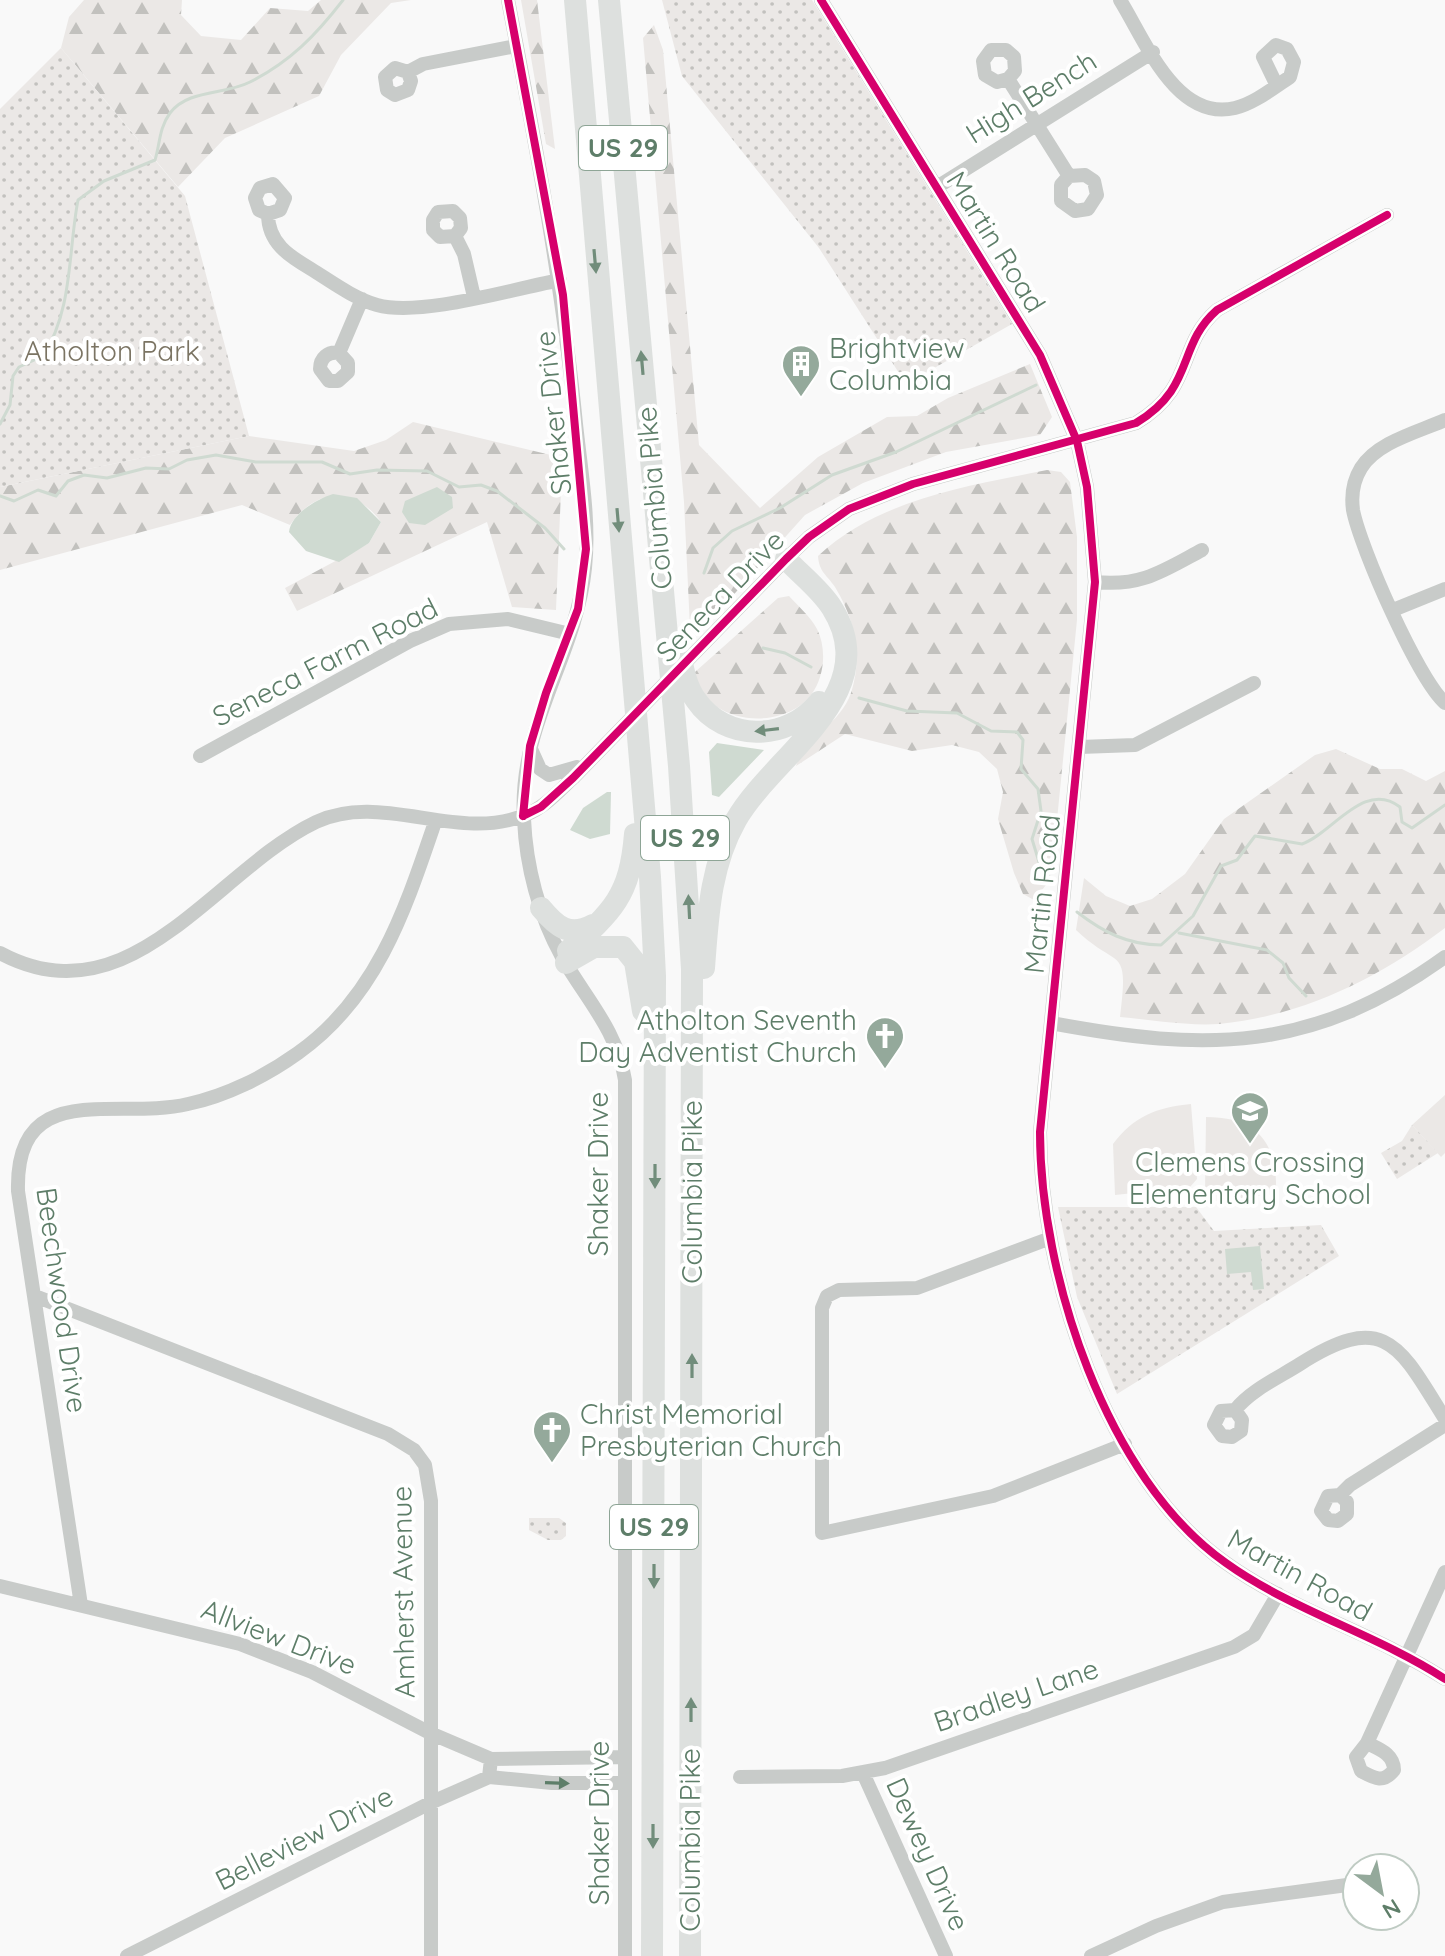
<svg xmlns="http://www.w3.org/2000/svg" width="1445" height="1956" viewBox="0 0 1445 1956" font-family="Quicksand,sans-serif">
<defs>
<pattern id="forest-firs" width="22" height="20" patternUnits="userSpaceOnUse" patternTransform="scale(2)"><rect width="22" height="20" fill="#ebe8e6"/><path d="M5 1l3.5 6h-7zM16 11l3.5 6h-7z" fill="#c2c1be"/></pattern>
<pattern id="park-dots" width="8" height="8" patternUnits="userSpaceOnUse" patternTransform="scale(2)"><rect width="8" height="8" fill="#ebe8e6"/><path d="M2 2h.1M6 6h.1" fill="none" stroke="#c2c1be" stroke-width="1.8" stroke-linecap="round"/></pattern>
</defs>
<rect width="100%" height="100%" fill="#f9f9f9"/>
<path fill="#ebe8e6" d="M 1445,1095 L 1445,1153 L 1441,1157 L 1412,1125 Z
M 1191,1104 L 1197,1179 L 1190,1187 L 1115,1195 L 1113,1144 C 1133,1117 1157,1107 1191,1104 Z
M 1206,1117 C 1259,1117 1278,1144 1276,1194 L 1215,1201 L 1205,1193 Z"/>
<path fill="url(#forest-firs)" d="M 84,0 L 182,0 L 181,15 L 201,36 L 241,40 L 270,8 L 308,11 L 321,0 L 411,0 L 391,3 L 341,55 L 319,96 L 225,138 L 178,187 L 61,48 L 69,17 Z
M 521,0 L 537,0 L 555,149 L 546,144 Z
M 654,25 L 663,50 L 699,445 L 760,508 L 818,457 L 887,417 L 917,416 L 948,398 L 1030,364 L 1052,417 L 1040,435 L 946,452 L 863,483 L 805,515 L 702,630 L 690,628 L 684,502 L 643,38 Z
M 413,422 L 555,456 L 561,491 L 556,610 L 512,607 L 487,522 L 297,611 L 285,588 L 369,543 L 381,522 C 354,485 316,488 290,525 L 242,505 L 0,570 L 0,487 L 249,436 L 354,451 L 386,440 Z
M 1047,470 L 1061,472 L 1070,482 L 1077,537 L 1077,620 L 1057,820 L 1046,885 L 1034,900 L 1023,894 L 1014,873 L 998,819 L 1003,792 L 997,769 L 979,752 L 952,745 L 912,751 L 845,734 L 796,766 C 806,737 841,723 851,693 C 863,656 855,620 835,587 C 827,575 819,572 818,556 C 879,499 968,486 1047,470 Z
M 789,596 C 798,606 810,616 817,629 C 824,643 825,661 820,677 C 803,736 702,730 695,672 L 778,598 Z
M 1336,749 L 1380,769 L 1402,769 L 1426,781 L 1445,771 L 1445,928 C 1379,978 1303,1016 1219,1024 C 1187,1026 1153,1020 1120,1017 C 1129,943 1119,971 1076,930 L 1084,878 L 1106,896 L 1130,906 L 1152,899 L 1185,874 L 1224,819 L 1315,755 Z"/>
<path fill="url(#park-dots)" d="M 662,0 L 812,0 L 1012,324 L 906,384 L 819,248 L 682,76 Z
M 61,48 L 185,196 L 249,436 L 0,487 L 0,109 Z
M 1412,1125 L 1438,1153 L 1397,1179 L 1381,1153 L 1402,1141 Z
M 1058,1207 L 1196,1207 L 1214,1231 L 1321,1225 L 1339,1256 L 1117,1394 L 1077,1297 Z
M 529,1518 L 559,1518 L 566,1523 L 566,1536 L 561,1540 L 548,1540 L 529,1530 Z"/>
<path fill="#cfdad1" d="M 437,487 L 452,497 L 453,508 L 425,525 L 409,523 L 402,512 L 405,501 Z
M 333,494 L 357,498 L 381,522 L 369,543 L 339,562 L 306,551 L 289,532 C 291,514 317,499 333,494 Z
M 717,743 L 764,750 L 719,797 L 712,795 L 709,752 Z
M 607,792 L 611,792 L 610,834 L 590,839 L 570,830 L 583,808 Z
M 1260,1246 L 1264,1289 L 1253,1290 L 1251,1272 L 1227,1274 L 1225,1249 Z"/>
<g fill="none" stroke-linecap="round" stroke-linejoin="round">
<path stroke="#cfdad1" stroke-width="3" d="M 0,424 L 10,405 L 13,376 L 19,367 L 43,356 C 73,310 68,252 78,200 L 104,181 L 155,160 C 160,144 159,128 170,113 C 188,89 225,95 250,82 C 290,62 316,35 343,0
M 0,496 L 14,501 L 38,490 L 56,496 L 68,481 L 84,475 L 107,478 L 146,468 L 169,469 L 187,460 L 216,455 L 256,462 L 322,462 L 350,474 L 377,470 L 427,471 L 459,487 L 481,485 L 497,491 L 545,528 L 564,549
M 704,573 L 713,548 L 732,531 L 780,508 L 832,475 L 896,452 L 1036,385
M 763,648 L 785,653 L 811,667
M 859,698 L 907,711 L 957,713 L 991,731 L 1017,732 L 1023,740 L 1021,769 L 1038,789 L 1041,811 L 1032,839 L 1039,862 L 1050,878
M 1077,912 C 1103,932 1128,945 1161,945 L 1193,916 L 1221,866 L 1237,860 L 1255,836 L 1302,844 C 1332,834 1364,779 1400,807 L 1402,822 L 1412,828 L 1445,805
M 1179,933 L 1267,950 L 1283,963 L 1289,978 L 1306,996"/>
<path stroke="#c8cbc9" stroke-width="14" d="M 508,0 C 535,141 562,281 576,424 C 581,471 590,521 585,568 C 576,658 518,723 524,819 C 526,866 539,916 562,957 C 586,999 617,1030 625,1080 L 625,1956
M 821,0 L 1040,355 L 1077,441 L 1087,487 L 1095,582 L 1040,1132 C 1040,1274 1106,1479 1226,1563 C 1293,1611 1376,1634 1445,1679
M 1120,0 C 1145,40 1176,122 1235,108 C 1255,103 1273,88 1290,77 L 1294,62 L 1287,49 L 1276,45 L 1263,57 L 1277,86
M 408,72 L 411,81 L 408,90 L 395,95 L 387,90 L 385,77 L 395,68 L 408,72 L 423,64 L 516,46
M 1008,79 L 997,82 L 985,75 L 983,61 L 991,50 L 1006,50 L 1014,57 L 1015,71 L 1008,79 L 1069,176 L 1061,185 L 1061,201 L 1075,211 L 1088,209 L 1097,195 L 1094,181 L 1085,175 L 1069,176
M 937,187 L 1153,52
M 268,214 L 259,210 L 255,198 L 260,188 L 273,184 L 285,198 L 280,210 L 268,214 C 268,243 289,256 311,269 C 332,282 353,298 377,305 C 421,317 513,289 560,280
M 455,236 L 440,237 L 433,230 L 433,220 L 438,212 L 453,211 L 460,218 L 461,228 L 455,236 L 464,254 L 474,297
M 339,353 L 348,363 L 348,372 L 338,381 L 329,381 L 320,369 C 320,358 328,351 339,353 L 362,299
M 1445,420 C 1418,432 1377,442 1361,468 C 1353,481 1351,495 1353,510 C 1360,547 1418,679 1445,703
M 1095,582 C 1141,587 1163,571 1202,550
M 1393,610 L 1445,589
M 1080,747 L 1135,745 L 1254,683
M 531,749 L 540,769 L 549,775 L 577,767
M 200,756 L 410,641 L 449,624 L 508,619 L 570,634
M 0,953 C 130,1023 214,871 316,822 C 382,791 457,843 525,815 C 544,808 558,792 573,778 L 786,559 L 809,537 L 849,509 L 913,484 L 1136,423 C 1196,387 1176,346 1217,310 L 1387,215
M 1051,1023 C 1206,1052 1312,1053 1445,957
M 1048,1239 L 917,1288 L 839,1290 L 827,1296 L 822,1308 L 822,1533 L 993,1496 L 1125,1444
M 35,1296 L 388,1434 L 414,1450 L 425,1465 L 431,1501 L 431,1956
M 1235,1410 L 1242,1420 L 1241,1431 L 1232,1437 L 1222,1436 L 1214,1425 L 1221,1411 L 1235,1410 C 1251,1390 1278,1378 1300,1364 C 1386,1309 1400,1347 1445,1419
M 1340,1495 L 1347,1502 L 1347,1514 L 1338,1521 L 1328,1520 L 1321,1511 L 1328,1496 L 1340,1495 L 1350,1485 L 1445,1425
M 0,1586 L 240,1644 L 312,1672 L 430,1733 L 491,1759 L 625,1757
M 81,1605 L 18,1191 C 15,1077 116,1121 188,1104 C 226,1096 266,1076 298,1053 C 377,997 405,910 435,822
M 1367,1743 C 1379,1749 1394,1754 1394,1770 C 1383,1784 1374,1778 1361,1771 L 1356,1757 L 1367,1743 L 1445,1572
M 863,1773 L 946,1956
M 489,1777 L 552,1783 L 625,1783
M 740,1777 L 842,1776 L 885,1768 L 1234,1647 L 1254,1635 L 1278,1594
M 127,1956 L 430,1803 L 489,1777 L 491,1759
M 1091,1956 L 1156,1926 L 1223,1902 L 1347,1885"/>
<path stroke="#dde0de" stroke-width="22" d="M 575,0 L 650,877 L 655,976 L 652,1956
M 609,0 L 679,766 L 692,969 L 690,1956
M 680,653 C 683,669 686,686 696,700 C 725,742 787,742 819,702
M 541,908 C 556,926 569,938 593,925
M 568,951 C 613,911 630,896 635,834
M 566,963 L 594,947 L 623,947 L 635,962 L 643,1011
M 704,968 C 708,916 710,866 736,820 C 774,754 886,694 832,608 C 821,590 801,575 786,559"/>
<defs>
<path id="cycleway" d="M 508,0 L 563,295 L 586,549 L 578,609 L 546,693 L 530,746 L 523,816
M 821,0 L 1040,355 L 1077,441 L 1087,487 L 1095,582 L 1040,1132 C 1040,1274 1106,1479 1226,1563 C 1293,1611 1376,1634 1445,1679
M 523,816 L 541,807 L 573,778 L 786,559 L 809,537 L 849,509 L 913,484 L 1136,423 C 1196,387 1176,346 1217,310 L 1387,215"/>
</defs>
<use href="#cycleway" stroke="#fff" stroke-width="13"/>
<use href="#cycleway" stroke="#d6006c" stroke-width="8"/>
</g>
<defs><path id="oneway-solid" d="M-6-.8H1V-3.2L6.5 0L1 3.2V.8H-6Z" transform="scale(2)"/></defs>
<g fill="#718d7b">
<use href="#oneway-solid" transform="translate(595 261) rotate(85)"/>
<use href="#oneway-solid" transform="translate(642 363) rotate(-95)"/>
<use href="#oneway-solid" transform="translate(618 520) rotate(85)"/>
<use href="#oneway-solid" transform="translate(767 730) rotate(173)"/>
<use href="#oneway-solid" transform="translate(689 907) rotate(-93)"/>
<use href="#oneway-solid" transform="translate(655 1176) rotate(90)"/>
<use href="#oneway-solid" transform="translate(692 1366) rotate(-90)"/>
<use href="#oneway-solid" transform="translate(654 1576) rotate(90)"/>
<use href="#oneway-solid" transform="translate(691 1710) rotate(-90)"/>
<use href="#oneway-solid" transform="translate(653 1836) rotate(90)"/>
</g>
<use fill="#5e7e69" href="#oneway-solid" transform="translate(557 1783) rotate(2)"/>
<defs>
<symbol id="building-pin" viewBox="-11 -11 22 30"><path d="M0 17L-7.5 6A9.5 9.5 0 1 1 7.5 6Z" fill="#94a99b" stroke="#fff"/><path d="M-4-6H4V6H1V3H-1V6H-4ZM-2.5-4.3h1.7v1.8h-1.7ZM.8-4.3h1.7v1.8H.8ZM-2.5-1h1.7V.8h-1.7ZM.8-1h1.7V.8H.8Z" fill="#fff"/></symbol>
<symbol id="church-pin" viewBox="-11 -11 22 30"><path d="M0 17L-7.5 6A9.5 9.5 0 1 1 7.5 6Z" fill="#94a99b" stroke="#fff"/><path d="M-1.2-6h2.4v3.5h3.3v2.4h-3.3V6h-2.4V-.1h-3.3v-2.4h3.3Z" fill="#fff"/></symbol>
<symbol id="school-pin" viewBox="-11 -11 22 30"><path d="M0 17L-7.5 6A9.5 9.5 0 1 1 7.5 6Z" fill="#94a99b" stroke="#fff"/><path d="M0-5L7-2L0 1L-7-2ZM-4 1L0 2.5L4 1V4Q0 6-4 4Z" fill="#fff"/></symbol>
</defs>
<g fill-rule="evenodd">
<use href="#building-pin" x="779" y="342" width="44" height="60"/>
<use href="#church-pin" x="863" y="1014" width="44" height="60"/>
<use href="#school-pin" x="1228" y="1089" width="44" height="60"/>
<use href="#church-pin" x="530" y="1408" width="44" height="60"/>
</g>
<g text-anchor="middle" stroke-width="8" stroke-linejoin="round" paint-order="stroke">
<g fill="#fff" stroke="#8ea596" stroke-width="2">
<rect x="579" y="126" width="88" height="44" rx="6"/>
<rect x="641" y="816" width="88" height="44" rx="6"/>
<rect x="610" y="1505" width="88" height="44" rx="6"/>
</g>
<g font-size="26" font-weight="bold" fill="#5e7e69">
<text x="623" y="157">US 29</text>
<text x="685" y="847">US 29</text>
<text x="654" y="1536">US 29</text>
</g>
<g font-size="28" fill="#5e7e69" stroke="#fff">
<text transform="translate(1031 97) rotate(-32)" y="10">High Bench</text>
<text transform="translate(996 242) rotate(58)" y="10">Martin Road</text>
<text transform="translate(553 413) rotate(-96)" y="10">Shaker Drive</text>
<text transform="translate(654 498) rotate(-95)" y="10">Columbia Pike</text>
<text transform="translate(720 596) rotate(-46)" y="10">Seneca Drive</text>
<text transform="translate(325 662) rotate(-27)" y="10">Seneca Farm Road</text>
<text transform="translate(1042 894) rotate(-84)" y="10">Martin Road</text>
<text transform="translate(598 1174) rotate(-90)" y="10">Shaker Drive</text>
<text transform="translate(692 1192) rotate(-90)" y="10">Columbia Pike</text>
<text transform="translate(62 1300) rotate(82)" y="10">Beechwood Drive</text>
<text transform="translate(1300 1575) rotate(29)" y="10">Martin Road</text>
<text transform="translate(403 1592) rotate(-91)" y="10">Amherst Avenue</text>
<text transform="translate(279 1637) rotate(21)" y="10">Allview Drive</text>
<text transform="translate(1016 1695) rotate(-19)" y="10">Bradley Lane</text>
<text transform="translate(599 1823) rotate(-90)" y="10">Shaker Drive</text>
<text transform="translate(304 1838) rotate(-27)" y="10">Belleview Drive</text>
<text transform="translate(690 1840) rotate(-90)" y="10">Columbia Pike</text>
<text transform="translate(928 1854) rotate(66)" y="10">Dewey Drive</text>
</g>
<g font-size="28" fill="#5e7e69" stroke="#fff" text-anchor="start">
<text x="829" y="358">Brightview<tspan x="829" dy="32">Columbia</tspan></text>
<text x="857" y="1030" text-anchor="end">Atholton Seventh<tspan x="857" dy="32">Day Adventist Church</tspan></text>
<text x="1250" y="1172" text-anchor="middle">Clemens Crossing<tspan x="1250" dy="32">Elementary School</tspan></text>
<text x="580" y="1424">Christ Memorial<tspan x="580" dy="32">Presbyterian Church</tspan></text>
</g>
<g font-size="28" fill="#7b7463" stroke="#fff">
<text x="112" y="361">Atholton Park</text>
</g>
</g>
<g transform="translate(1381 1892) rotate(148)"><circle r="38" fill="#ffffff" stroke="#bfcbc3" stroke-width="2"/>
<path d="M0-6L14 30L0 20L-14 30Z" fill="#94a99b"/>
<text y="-12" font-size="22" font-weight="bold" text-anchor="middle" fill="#5e7e69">N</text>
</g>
</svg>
